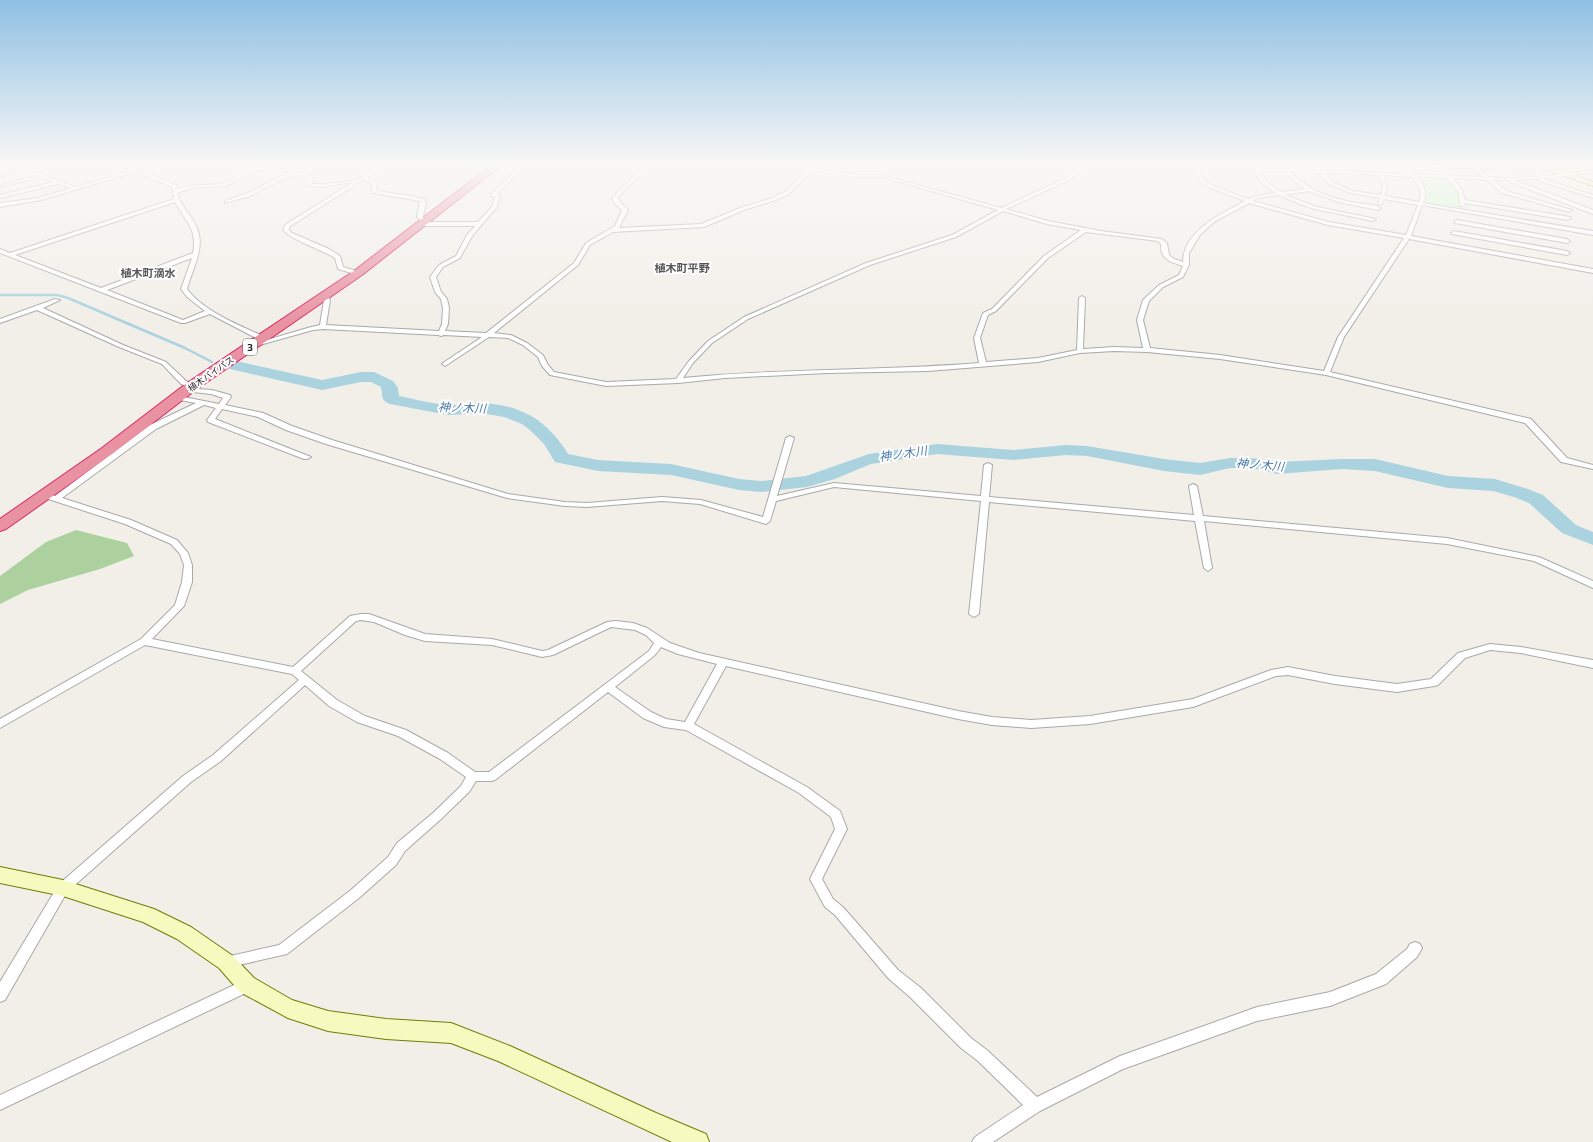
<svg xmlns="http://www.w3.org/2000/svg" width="1593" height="1142" viewBox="0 0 1593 1142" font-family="'Exo 2','Noto Sans JP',sans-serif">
<rect width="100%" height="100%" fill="#f2efe9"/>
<path fill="#add19e" d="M 76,530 L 127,543 L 134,556 L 100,569 L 28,590 L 0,604 L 0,576 L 46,542 Z"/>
<path fill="#c8facc" d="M 1421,177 L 1447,178 C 1460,190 1464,192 1458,210 L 1426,204 L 1428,195 Z"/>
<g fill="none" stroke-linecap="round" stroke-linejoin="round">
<path stroke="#aad3df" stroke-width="2.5" d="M 0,295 L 57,295 L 68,298 L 185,348 L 212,362"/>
<path fill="#aad3df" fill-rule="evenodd" d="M 236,361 L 322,380 L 361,372 L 374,372 L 393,381 L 398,388 L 399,396 C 415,399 432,404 448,405 C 459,406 471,402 482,403 C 522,405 548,421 568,454 L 598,460 L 671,464 L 739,479 L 761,481 L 806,476 L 869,454 L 937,444 L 1013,450 L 1066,445 L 1087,446 L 1164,459 L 1200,463 L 1230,458 L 1252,458 L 1277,462 L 1342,459 L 1375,459 L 1448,476 L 1495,479 L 1528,489 L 1543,495 L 1576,525 L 1593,532 L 1593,545 L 1562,533 L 1529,503 L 1514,497 L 1493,491 L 1448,488 L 1375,471 L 1342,469 L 1277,474 L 1252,468 L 1230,468 L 1200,475 L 1164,471 L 1087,456 L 1066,455 L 1013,460 L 937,454 L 871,464 L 835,479 L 807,487 L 761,492 L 739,490 L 671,475 L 598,471 L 555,462 L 544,444 L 530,430 L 522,424 L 504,417 L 482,413 L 448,415 L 390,404 C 380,400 383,396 381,387 L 371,382 L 361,382 L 322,390 L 230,369 L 228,366 L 230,363 Z"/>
<defs>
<path id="street" d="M 0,164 L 32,171 L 76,187 L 131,171 L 117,164 L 124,164 L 176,185 L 177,189 C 192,183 207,187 223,183 C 234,181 243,172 254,169 C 266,165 273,169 285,169 C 292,169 300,164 309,164 L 291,170 L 311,175 L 313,181 L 313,184 L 322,184 L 358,180 L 382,164 L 388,164 L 367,178 L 375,181 L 377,191 L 411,196 L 424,199 L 426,203 L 423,217 L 431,220 L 428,222 L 420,220 L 417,217 L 420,201 L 373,193 L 371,183 L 363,180 L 289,227 L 289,230 L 292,233 L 329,249 L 340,256 L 343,267 L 360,272 L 361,273 L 358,275 L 338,269 L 335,258 C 321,249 293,241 283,230 L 285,225 L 353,182 L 322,187 L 308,186 L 307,177 L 295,176 L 285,178 L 250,196 L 225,203 L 225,201 L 250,192 L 281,176 L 291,173 L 273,169 L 261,170 L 249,174 L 226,186 L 192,188 L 177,193 C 180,204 188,212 194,222 C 208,245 193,266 187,289 C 203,310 232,322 256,333 C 260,335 264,335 267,337 L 264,339 L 256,338 L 210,314 L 185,323 L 181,323 L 0,253 L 0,249 L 10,253 L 174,199 L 172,187 L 136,172 L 41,200 L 0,207 L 0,203 L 38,198 L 71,188 L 58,184 L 0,198 L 0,195 L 53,182 L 41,177 L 0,187 L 0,185 L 36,176 L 22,172 L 0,177 L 0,175 L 17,170 L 0,166 ZM 175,202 C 185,221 198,229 193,253 L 101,288 L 15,255 ZM 192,258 L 181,289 L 187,297 L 205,311 L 183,320 L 107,290 Z
M 523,164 L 528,164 L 497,194 L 500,196 L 497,207 L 472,236 L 460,258 L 443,267 L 436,277 L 441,292 L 447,299 L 449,308 L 448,324 L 445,331 L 486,333 L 574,263 L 586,243 L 615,226 L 622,210 L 615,204 L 612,198 L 646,164 L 651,164 L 617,198 L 628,210 L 619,228 L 701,224 L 740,208 L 772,198 L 785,192 L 814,164 L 818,165 L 815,168 L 858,175 L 882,175 L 1001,208 L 1065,178 L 1086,164 L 1092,164 L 1069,180 L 1006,209 L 1048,221 L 1101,231 L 1162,239 L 1167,243 L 1169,255 L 1174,259 L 1183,262 C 1183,231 1221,214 1245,201 L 1210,188 L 1201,183 L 1193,164 L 1198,164 L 1205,181 L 1214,186 L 1248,199 L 1256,196 L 1275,193 L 1261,182 L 1251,164 L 1255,164 L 1257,168 L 1317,170 L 1312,164 L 1317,164 L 1322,170 L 1408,174 L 1400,164 L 1405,164 L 1414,174 L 1483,177 L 1473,168 L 1475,166 L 1489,177 L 1508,178 L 1538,177 L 1593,170 L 1593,172 L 1542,179 L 1593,195 L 1593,198 L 1539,181 L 1539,179 L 1514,180 L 1593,210 L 1593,214 L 1510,182 L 1510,180 L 1493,180 L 1506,191 L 1572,210 L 1569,212 L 1502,193 L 1487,180 L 1453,178 L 1462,190 L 1465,200 L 1570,217 L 1571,218 L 1568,220 L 1465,203 L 1464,206 L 1460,206 L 1459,193 L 1447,178 L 1417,177 C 1424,185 1428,191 1423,203 L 1593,231 L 1593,235 L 1422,205 L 1411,236 L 1593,269 L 1593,273 L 1409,239 L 1344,337 L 1330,372 L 1531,419 L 1567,458 L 1593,465 L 1593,469 L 1561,462 L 1525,423 L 1326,375 L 1220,359 L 1147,352 L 1114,351 L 1080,353 L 1038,362 L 928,371 L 827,373 L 725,378 L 678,383 L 606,386 L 550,375 L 542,366 L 538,357 L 523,345 L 508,338 L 489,337 L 445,366 L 442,364 L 443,363 L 482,337 L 444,335 L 441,336 L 438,335 L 323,329 L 313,330 L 256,346 L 253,344 L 311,327 L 320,325 L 324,300 L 322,296 L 325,294 L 327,295 L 330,300 L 326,325 L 439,331 L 442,324 L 443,308 L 441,299 L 435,292 L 430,277 L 439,265 L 456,256 L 467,235 L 475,226 L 424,226 L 421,224 L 424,222 L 478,222 L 492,207 L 495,197 L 491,196 L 491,194 ZM 813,171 L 858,177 L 882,177 L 998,210 L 952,235 L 866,263 L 744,317 L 708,341 L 689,361 L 676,379 L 606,382 L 554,372 L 548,365 L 543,355 L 527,343 L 511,335 L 494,333 L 578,265 L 590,245 L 613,232 L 704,227 L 744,210 L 776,200 L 789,194 ZM 1258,171 L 1286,172 L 1294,181 L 1305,189 L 1281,192 L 1267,182 ZM 1291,172 L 1320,173 L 1330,185 L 1350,193 L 1380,198 L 1378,204 L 1382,204 L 1384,199 L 1418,205 L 1406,235 L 1329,222 L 1253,201 L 1257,198 L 1279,195 L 1300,204 L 1314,209 L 1373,221 L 1376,219 L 1317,207 L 1285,195 L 1309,191 L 1338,202 L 1378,210 L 1381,208 C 1374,204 1364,204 1356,203 C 1331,198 1308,191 1291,172 ZM 1325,173 L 1378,175 L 1383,185 L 1381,195 L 1353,191 L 1334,183 ZM 1383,175 L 1411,177 C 1419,185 1423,191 1419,202 L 1385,196 L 1387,185 ZM 1249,203 L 1328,225 L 1404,238 L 1338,337 L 1324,371 L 1220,355 L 1150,348 L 1143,320 L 1149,301 L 1163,287 L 1183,277 L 1189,265 L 1189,253 L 1200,235 L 1214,222 ZM 1003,211 L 1047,224 L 1081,230 L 1044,256 L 992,309 L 983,313 L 974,338 L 979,363 C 881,371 782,368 683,378 L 693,363 L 712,343 L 748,319 L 870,265 L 956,237 ZM 1086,232 L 1158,241 L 1161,244 C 1160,259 1170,262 1183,266 L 1179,275 L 1159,285 L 1143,300 L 1137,320 L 1143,348 L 1114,347 L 1083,349 L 1085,298 L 1082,296 L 1079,298 L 1077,350 L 1038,358 L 986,362 L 980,338 L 988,315 L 996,311 L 1048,258 Z
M 1457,220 L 1567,239 L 1570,241 L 1567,243 L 1455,223 L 1454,222 Z
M 1454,231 L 1567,251 L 1570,253 L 1567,255 L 1452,234 L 1451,233 Z
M 55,299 L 60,300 L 43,308 L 123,345 L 166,362 L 186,381 L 194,385 L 197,389 L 212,390 L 230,395 L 231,397 L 225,405 L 263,413 L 292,426 L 332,440 L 508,494 L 565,502 L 587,503 L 662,497 L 701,500 L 763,517 L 786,438 L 790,436 L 794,438 L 777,496 L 834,483 L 981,496 L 984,465 L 988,463 L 992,465 L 989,497 L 1194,515 L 1189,486 L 1193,484 L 1197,486 L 1203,516 L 1447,538 L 1539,557 L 1593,581 L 1593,588 L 1534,561 L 1447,544 L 1204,521 L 1212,568 L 1208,571 L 1204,568 L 1195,521 L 989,502 L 979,614 L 974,617 L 969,614 L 981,501 L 834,487 L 776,501 L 770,521 L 766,524 L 700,504 L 662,501 L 587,507 L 565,506 L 507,498 L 326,444 L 286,430 L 258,417 L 222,409 L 215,419 L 311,457 L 307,459 L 304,459 L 208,422 L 207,420 L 216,408 L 204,405 L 156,429 L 62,498 L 131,520 L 177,540 L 188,553 L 192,565 L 192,582 L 184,606 L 152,639 L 293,667 L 350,616 L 361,614 L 369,614 L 425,634 L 492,639 L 542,651 L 548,650 L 607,622 L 616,621 L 633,623 L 647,628 L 670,643 L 699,653 L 958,711 L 992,717 L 1031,720 L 1090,716 L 1193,699 L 1271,670 L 1288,667 L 1335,676 L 1397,684 L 1431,679 L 1458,653 L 1490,644 L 1521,647 L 1593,660 L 1593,668 L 1521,653 L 1490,650 L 1465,658 L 1438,685 L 1434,686 L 1397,692 L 1335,684 L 1288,675 L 1276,676 L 1193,707 L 1090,724 L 1031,728 L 992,725 L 958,719 L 726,666 L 694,724 L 807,787 L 840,811 L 847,829 L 822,879 L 833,899 L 843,907 L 898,970 L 921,988 L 971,1038 L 988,1051 L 1037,1097 L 1120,1056 L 1257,1007 L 1330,992 L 1376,974 L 1407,949 L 1410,944 L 1415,942 L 1420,944 L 1422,948 L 1417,957 L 1386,984 L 1330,1006 L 1257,1021 L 1123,1069 L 1040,1111 L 993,1142 L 972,1142 L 975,1137 L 1023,1105 L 978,1061 L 961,1048 L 911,998 L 888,978 L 835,915 L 825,907 L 812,883 L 810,879 L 835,829 L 831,817 L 799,793 L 686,730 L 664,727 L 643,718 L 608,692 L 495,780 L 491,781 L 476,781 L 469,792 L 441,819 L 405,851 L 396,865 L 359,898 L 287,954 L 226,968 L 221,966 L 219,962 L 221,958 L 279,945 L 351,890 L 388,857 L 397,843 L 433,813 L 461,786 L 466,777 L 440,759 L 398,736 L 357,722 L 329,706 L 305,685 L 221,761 L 191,782 L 67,892 L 5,1000 L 0,1002 L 0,982 L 59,884 L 183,776 L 213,755 L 299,680 L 292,674 L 145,645 L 0,728 L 0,719 L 141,639 L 175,605 L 182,582 L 184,565 L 180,554 L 171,544 L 125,524 L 42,497 L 41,495 L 45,493 L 55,496 L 150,425 L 196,403 L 174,399 L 174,395 L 219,404 L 223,398 L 211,394 L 193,392 L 189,387 L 181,384 L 162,364 L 119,347 L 37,310 L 0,323 L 0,319 ZM 361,620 L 374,622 L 405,635 L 425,641 L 492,645 L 542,657 L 553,655 L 611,627 L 635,630 L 646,635 L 654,643 L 649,651 L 489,772 L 475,772 L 448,753 L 406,730 L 365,716 L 337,700 L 301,671 L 356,621 ZM 661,647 L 678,654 L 717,664 L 685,722 L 666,719 L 651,712 L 615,687 L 655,655 Z
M 247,979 L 252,980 L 254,985 L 252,990 L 0,1110 L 0,1095 Z"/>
<path id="secondary" d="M 1401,164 L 1546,164 L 1593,182 L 1593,186 L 1536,166 L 1498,169 L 1404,166 Z
M 0,867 L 63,880 L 154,909 L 191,927 L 233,956 L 254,978 L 292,1000 L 328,1011 L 386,1019 L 451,1023 L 510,1046 L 656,1113 L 706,1134 L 709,1142 L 672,1142 L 498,1061 L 451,1043 L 386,1039 L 328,1031 L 288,1018 L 240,992 L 219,968 L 177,939 L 143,922 L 63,896 L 0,883 Z"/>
<path id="highway" d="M 493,164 L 503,164 L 362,275 L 197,389 L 112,454 L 6,529 L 0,531 L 0,519 L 102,448 L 187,383 L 354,271 Z"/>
</defs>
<use href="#street" stroke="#a9a9a9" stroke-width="2"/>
<use href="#secondary" stroke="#707d05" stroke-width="2"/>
<use href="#highway" stroke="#dc2a67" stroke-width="2"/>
<use href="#street" fill="#fff" fill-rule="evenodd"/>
<use href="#secondary" fill="#f7fabf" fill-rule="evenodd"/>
<use href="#highway" fill="#e892a2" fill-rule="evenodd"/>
</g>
<path fill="#aba49e" d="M 246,164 L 264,164 L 259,166 Z"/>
<linearGradient id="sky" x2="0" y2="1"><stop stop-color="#8fc0e4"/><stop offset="0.51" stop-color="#f9f8f5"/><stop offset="1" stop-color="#f9f8f5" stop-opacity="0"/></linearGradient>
<rect width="1593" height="324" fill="url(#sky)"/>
<g text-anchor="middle" stroke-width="4" stroke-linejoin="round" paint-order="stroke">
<g font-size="9" fill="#222" stroke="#fff">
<text transform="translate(211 374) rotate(-35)" y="3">植木バイパス</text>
</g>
<rect fill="#fff" stroke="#646464" stroke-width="1" x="243" y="339" width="14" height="16" rx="3"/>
<g font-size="10" font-weight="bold" fill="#222">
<text x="250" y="351">3</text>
</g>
<g font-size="11" font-weight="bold" fill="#555" stroke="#fff">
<text x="682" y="272">植木町平野</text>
<text x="148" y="277">植木町滴水</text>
</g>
<g font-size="12" font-style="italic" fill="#4a7aab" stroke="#fff">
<text transform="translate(462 408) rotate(2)" y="4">神ノ木川</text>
<text transform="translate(903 454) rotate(-8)" y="4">神ノ木川</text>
<text transform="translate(1260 465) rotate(5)" y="4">神ノ木川</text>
</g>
</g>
</svg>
